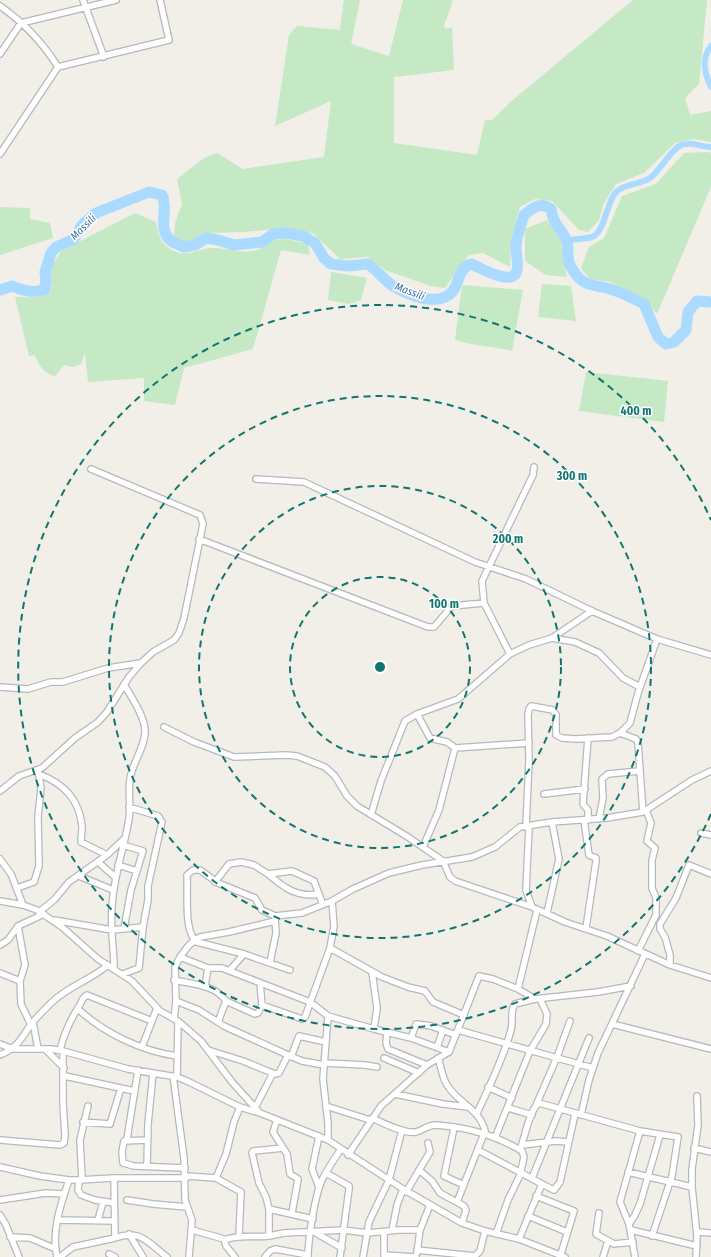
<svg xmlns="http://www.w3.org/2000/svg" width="711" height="1257" viewBox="0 0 711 1257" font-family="'Fira Sans Condensed',sans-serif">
<rect width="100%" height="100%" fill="#f1efe8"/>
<path fill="#c5e8c5" d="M 344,0 L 360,0 L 351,44 L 389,56 L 403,0 L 453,0 L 444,26 L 446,29 L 452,27 L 454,70 L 394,77 L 394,143 L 477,155 L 485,120 L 492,120 L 514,99 L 633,0 L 707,0 L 699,84 L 685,98 L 690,115 L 711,111 L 711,142 L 694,139 L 675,143 L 644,173 L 616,184 L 603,205 L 599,220 L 588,232 L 579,230 L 552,201 L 535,199 L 520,207 L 511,239 L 510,267 L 483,253 L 469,255 L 445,288 L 431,286 L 385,270 L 368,257 L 340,259 L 314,234 L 285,228 L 244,232 L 205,233 L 188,243 L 174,238 L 175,223 L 182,204 L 177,179 L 204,158 L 217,153 L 243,169 L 324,157 L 331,101 L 275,126 L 289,35 L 297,26 L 340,30 Z
M 709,152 L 711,153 L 711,187 L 657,314 L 644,298 L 610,282 L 590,279 L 581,268 L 589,247 L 604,238 L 622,196 L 656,184 L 684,153 Z
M 0,207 L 30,208 L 30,219 L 50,223 L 53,238 L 0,255 Z
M 135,213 L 156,222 C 158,234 160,243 172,250 C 186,259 200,247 214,248 C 236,249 254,259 272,240 L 286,239 L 308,244 L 310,255 L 281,250 L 253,349 L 184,368 L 175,405 L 144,401 L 144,378 L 88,382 L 85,353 L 81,364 L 73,367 L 64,365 L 55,376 C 44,374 39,365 35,355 L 29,356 L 15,297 C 41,297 56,301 50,269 L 61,251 Z
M 547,220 L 561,240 L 567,277 L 546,275 L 525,261 L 525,229 Z
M 331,272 L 367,278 L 361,300 L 349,304 L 328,300 Z
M 542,284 L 571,286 L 576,321 L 538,317 Z
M 462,285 L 523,290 L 512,351 C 493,346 474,346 455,340 Z
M 586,372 L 668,381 L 664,422 L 579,411 Z"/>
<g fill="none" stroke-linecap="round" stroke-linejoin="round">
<path stroke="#aadaff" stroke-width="6" d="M 711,46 C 701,59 704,73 711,87
M 567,240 C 575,239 584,239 592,237 C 605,232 606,203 616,192 C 625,183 640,185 650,178 C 661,170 670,150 681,145 C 691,141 701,147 711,147"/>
<path stroke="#aadaff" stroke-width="11" d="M 0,290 L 12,286 C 24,291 31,293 44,290 L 46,281 L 45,272 L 51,253 L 56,247 L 74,239 L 82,225 L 96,213 L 149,192 L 162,195 C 169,209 157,228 170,240 C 173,243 180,245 184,247 L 195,245 L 206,238 L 218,240 L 234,245 L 262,242 L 273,234 L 286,233 L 303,236 L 315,243 L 324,258 L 331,264 L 348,266 L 368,264 C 377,270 384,280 393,286 C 408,295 439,308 453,291 C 460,281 458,269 471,264 C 479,267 514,288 517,270 C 519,262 515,253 516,245 C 517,235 521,225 524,215 C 532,208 541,201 551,209 C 553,224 560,227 566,239 C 570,246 566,257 570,265 C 583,290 593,283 613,290 C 623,293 634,299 644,304 L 658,337 L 666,344 L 674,342 L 686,330 L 688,312 L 697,301 L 711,302"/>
<defs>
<path id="street" d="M 83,0 L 104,57
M 0,6 C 23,22 43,43 58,67
M 0,54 L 21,23 L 116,0
M 0,154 L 58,67 L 169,40 L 160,0
M 256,479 L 304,482 L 475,562 L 526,579 L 592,611 L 657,639
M 199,539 L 428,627 L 434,627 L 452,606 L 484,603
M 552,638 L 592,611
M 510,654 L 484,603 L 482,581 L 533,475 L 534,467
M 0,687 L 28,689 L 51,682 L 63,682 L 108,668 L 141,663 L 153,652 L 174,640 L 179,633 L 184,618 L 203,524 L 200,515 L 91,469
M 417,714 L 430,738 L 447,742 L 455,748 L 439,810 L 423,847
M 164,727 L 194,742 L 234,757 L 286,755 L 297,756 L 325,767 L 335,776 L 347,796 L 357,806 L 408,837 L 443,861 L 450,877 L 455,881 L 532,907 L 565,922 L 607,936 L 670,965 L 711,978
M 620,733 L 636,739 L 638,743 L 643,812
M 455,748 L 529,743
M 39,774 C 64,784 79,799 82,826 C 82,832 81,837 81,842 L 107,855
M 0,791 L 19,776 L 42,768 L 75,738 L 98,722 L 107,712 L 129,677 L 141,663
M 544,794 L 585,789
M 371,815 L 381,781 L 405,721 L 417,714 L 458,699 L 510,654 L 529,645 L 552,638 L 575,642 L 599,653 L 623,678 L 640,687
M 599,819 L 603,798 L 602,779 L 608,774 L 639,771
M 584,820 L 589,855 L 596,858 L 596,861 L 586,928
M 588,820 L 588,810 L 583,804 L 588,738
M 526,827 L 529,761 L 528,715 L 529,709 L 531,706 L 553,710 L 556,715 L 556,735 L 562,738 L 576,739 L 612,737 L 620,733 L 630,723 L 638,693 L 657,639 L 711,655
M 529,827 L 526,890 L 532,907
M 701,833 L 711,835
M 123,845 L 143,851 L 131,890 L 124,929
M 0,859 L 11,874 L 23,905 L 37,910 L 62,927 L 98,959 L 132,981 L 160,1011 L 178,1021 L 201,1041 L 232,1082 L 260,1113
M 98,862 L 115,877
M 118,865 L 137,871
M 268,874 C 283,887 297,898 319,894
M 79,876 L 113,890
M 215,882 L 229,864 L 241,862 L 254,865 L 268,874 L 292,871 L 314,881 L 323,905
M 17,888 L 34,882 L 39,866 L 38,817 L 41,788 L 38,770
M 0,901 L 23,905
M 39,912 L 54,900 L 69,882 L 107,855 L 124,839
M 547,913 L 559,859 L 552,822
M 54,920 L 112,930 L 143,927 L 148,900 L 148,886 L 162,822 L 158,816 L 129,807
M 18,926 L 25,965 L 20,981 L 21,1004 L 31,1025
M 195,940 C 184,930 188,890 187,875 L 193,870 L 200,870 L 218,883 L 255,898 L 262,910 L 275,916 L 302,913 L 332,901
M 193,941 L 244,954 L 290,970
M 0,945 L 8,940 L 18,926 L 44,914
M 638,951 L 656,915 L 656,898 L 652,888 L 652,860 L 655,848 L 647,841 L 651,823 L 646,810
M 180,957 L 208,968 L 222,968 L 310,1002 L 328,1016
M 270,963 L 276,933 L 275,918
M 670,965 L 670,955 L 665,937 L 660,929 L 660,924 L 676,898 L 689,865 L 711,874
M 114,968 C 114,948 110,928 112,908 C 113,877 124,849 129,819 C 131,806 128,792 130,779 C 132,763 146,746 145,730 C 144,715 131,697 124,684
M 230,970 L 244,954
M 0,973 L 20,981
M 123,974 L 139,968 L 143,927
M 174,980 C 192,984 216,985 226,1001 L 218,1022
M 260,983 L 262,1005
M 205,986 L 208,968
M 535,999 L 518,989 L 537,910
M 176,1001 L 199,1010 L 224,1026 L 288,1055
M 226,1001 L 255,1014 L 258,1013 L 262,1005 L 302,1019 L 305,1017 L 330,948
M 78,1009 C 104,1033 141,1051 177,1056
M 464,1015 L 433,1002 L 425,991 L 408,987 L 382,977 L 330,948 L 334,926 L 332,901 L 353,889 L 389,873 L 422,865 L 472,857 L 495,847 L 520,827 L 552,822 L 607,818 L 643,812 L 692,780 L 711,771
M 174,1019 L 176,1001 L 175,967 L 180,957 L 189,945 L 200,937 L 229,932 L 275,921
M 33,1022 L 38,1049
M 612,1024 L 711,1049
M 374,1029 L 411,1038 L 449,1052
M 458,1030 L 593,1068
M 387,1032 L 386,1043 L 388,1049 L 427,1065
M 411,1038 L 416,1024 L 431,1026 L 456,1035
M 0,1044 L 13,1049 L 51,1049 L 63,1051 L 128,1069 L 177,1077 L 187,1081 L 240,1107 L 260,1113 L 328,1140 L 403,1189 L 462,1223 L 485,1231 L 519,1239 L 565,1257
M 142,1047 L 157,1008
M 437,1047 L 443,1030
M 45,1049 L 64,1068
M 60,1050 C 64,1034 69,1022 78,1008 C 82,1003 81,998 87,995 L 152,1021
M 208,1050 L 243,1061 L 275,1074 L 279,1073 L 288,1055 L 302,1061 L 324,1065
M 0,1055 C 19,1047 21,1038 32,1023 C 38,1016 45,1009 51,1003 C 68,986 91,980 108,965
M 291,1057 L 299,1036 L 326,1042
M 384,1058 L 419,1073
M 438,1058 C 441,1066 442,1077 447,1085 C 458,1103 480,1109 485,1131 L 457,1202
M 324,1063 L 365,1065 L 377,1067
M 65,1076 L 134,1091
M 173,1076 L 184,1158 L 185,1200 L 192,1220 L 189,1257
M 177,1077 L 178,1021
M 488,1087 L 512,1098
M 395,1094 L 443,1104 L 468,1107
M 537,1103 L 557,1057 L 570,1021
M 326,1106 L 370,1120
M 255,1108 L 273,1073
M 508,1108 L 532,1115
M 477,1113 C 489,1088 504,1056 511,1030 C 514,1020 509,1013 515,1004 L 535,999 L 598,992 L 631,986
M 581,1115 L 589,1080 L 598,1053 L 645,954
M 372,1118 C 383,1123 404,1134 416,1132 C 423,1130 428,1125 436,1125 C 466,1127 497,1136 522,1151 L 524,1157 L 520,1175 L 508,1200 L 496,1234
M 277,1120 L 273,1132 L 287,1154 L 290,1174 L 298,1179 L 292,1213
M 83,1122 L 110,1124 L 121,1088
M 454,1128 L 444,1176 L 464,1185
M 640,1131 L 678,1137 L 672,1176 L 652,1236
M 495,1138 L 530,1051 L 546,1024 L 547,1014 L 540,999
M 127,1139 L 138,1070
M 0,1140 L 60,1145 L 64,1143 L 65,1135 L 63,1103 L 63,1051
M 147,1140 L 124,1141 L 122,1152 L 123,1163 L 134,1166 L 185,1168
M 328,1140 L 328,1123 L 323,1079 L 328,1016 L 374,1029 L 377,1008 L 372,972
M 522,1145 L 556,1141 L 568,1142
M 694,1148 L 711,1152
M 478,1150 L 542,1184 L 519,1239
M 520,1150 C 524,1140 530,1108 539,1103 L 640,1131 L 620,1202 L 629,1224 L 635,1257
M 348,1155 L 381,1106 L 427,1065 L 449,1052 L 479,976 L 493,979 L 518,989
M 147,1166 L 148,1124 L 153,1073
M 0,1167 L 40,1176 L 69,1180 L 79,1180 L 78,1190 L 81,1195 L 95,1200 L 114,1203
M 419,1170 L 432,1181 L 440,1193 L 464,1206 L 466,1210 L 462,1223
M 628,1172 L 692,1187
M 326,1173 L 349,1186 L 349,1189 L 340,1257
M 186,1176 L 216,1178 L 241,1192 L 239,1236
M 216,1178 L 226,1154 L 234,1122 L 240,1107
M 532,1178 L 589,1038
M 82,1179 L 80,1140 L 88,1106
M 79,1180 L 114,1178 L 186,1178
M 542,1184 L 554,1190 L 560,1182 L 575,1114
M 319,1187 L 312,1169 L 319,1136
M 406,1192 L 430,1152 L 428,1143
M 536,1196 L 574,1211 L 561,1254
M 0,1200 L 46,1193 L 64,1194
M 127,1200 L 153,1204 L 187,1207
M 269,1209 L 313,1219
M 599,1213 L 596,1234 L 614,1244 L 633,1242
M 0,1215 L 6,1225 L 19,1257
M 528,1216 L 567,1232
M 58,1220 L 114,1221
M 98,1220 L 103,1202
M 629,1224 L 635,1215 L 640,1204 L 660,1135
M 192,1230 L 224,1239 L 226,1246 L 235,1257
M 392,1230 L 397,1205 L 403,1189
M 631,1230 L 697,1246
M 384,1232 L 384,1255 L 416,1257
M 697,1232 L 711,1233
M 316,1233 L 342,1248
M 129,1234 L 143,1257
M 269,1236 L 284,1233 L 343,1230 L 367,1233 L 399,1230 L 420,1230
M 10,1237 L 30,1238 L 56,1249
M 115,1238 C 141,1229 147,1242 167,1257
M 225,1240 C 239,1234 254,1238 269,1236 L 269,1209 L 266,1197 L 259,1183 L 252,1153 L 253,1151 L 283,1148
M 417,1250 L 475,1256 L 480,1251 L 485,1231
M 417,1253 L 420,1230 L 430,1205
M 109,1254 L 115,1257
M 57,1257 C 51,1232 61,1203 69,1180
M 60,1257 L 73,1247 L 115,1238 L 114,1178
M 265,1257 L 270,1251 L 275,1249 L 308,1255
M 308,1257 C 308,1240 315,1193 323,1178 C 328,1168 335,1158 341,1149
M 363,1257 L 369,1222 L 389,1180 L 402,1130
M 603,1257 L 608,1241
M 696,1257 L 697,1236 L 692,1187 L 692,1169 L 698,1125 L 697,1096"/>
</defs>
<use href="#street" stroke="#b5b8bc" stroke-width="8"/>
<use href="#street" stroke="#fff" stroke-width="5.5"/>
</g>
<g fill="none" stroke="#0f766e" stroke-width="2" stroke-dasharray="7 5">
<circle cx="380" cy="667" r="90"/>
<circle cx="380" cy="667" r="181"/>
<circle cx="380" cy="667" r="271"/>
<path d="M711 814A362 362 0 1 1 711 520"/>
</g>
<g text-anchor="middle" stroke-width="3" stroke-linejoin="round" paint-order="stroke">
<g font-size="11" font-style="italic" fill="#4174aa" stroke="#fff">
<text transform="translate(83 227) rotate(-45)" y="4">Massili</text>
<text transform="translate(410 291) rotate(21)" y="4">Massili</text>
</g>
</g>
<circle cx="380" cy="667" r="6" fill="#0f766e" stroke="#fff" stroke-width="2"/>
<g font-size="12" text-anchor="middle" font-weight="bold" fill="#0f766e" stroke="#fff" stroke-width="3" stroke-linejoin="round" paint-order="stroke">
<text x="636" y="415">400 m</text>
<text x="572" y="480">300 m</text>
<text x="508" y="543">200 m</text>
<text x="444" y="608">100 m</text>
</g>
</svg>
